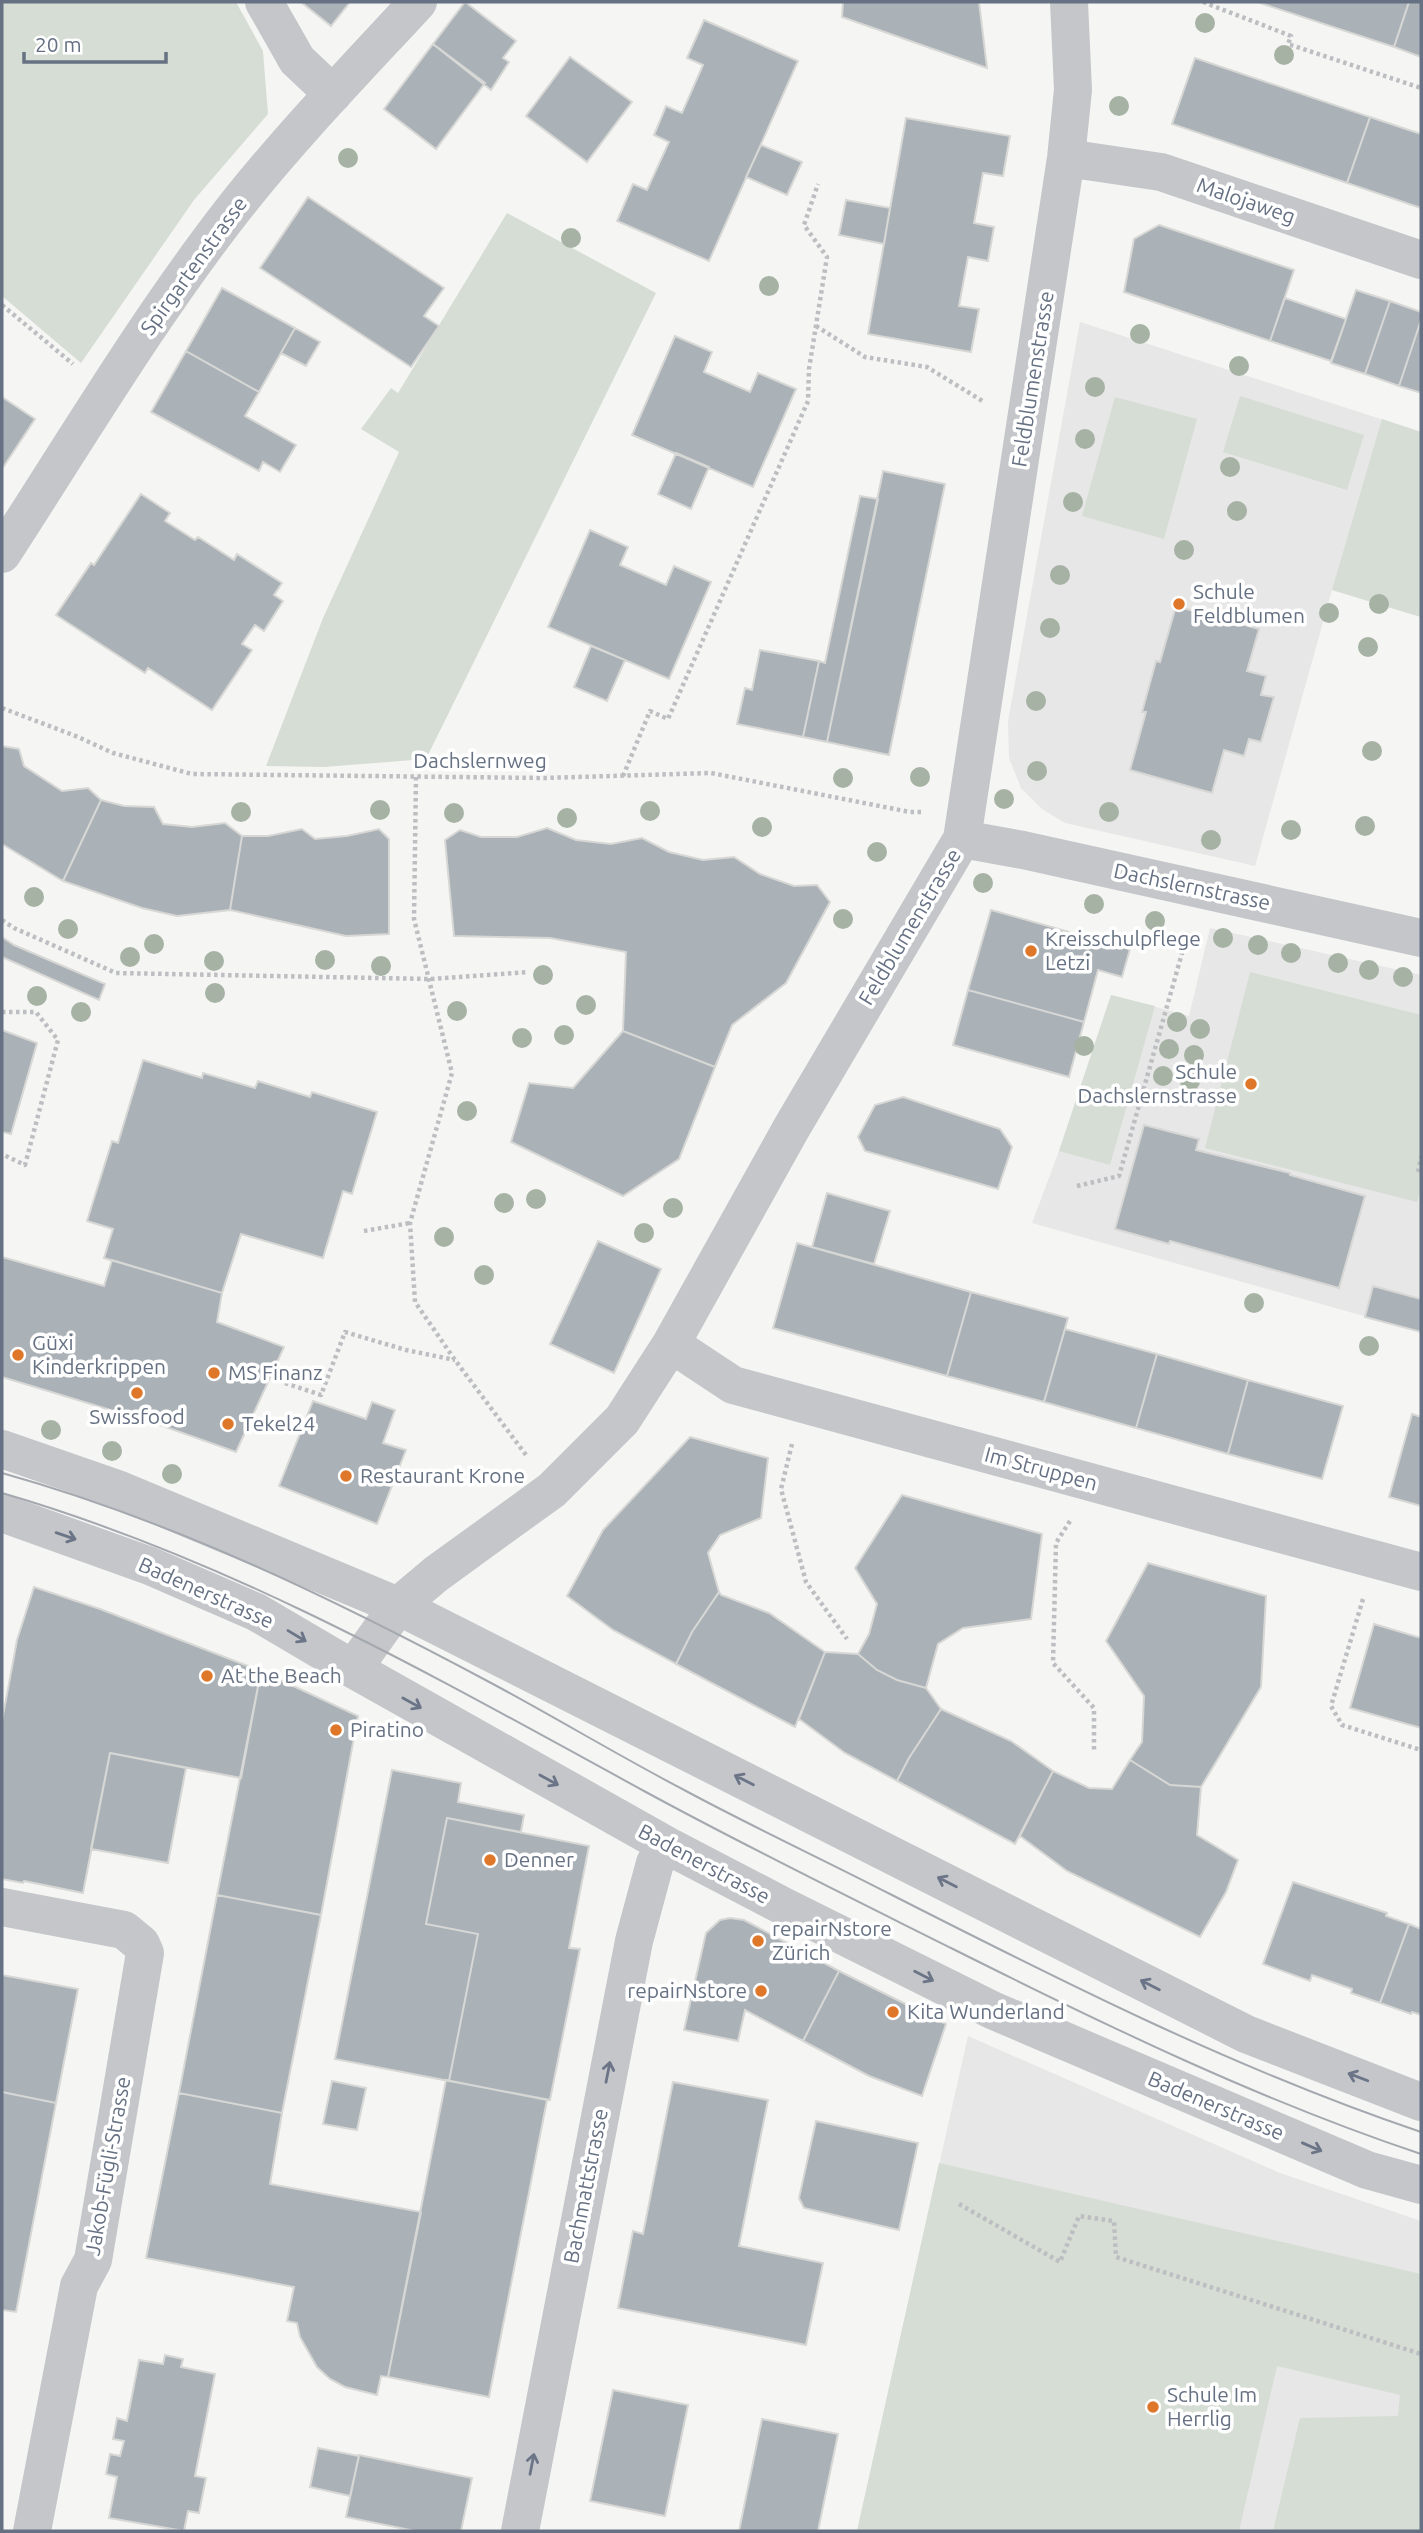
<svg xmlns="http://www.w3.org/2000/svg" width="1423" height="2533" viewBox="0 0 1423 2533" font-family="Ubuntu,sans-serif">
<rect width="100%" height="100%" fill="#f5f6f3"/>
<path fill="#e6e7e6" d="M 1080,322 L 1421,432 L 1421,617 L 1332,590 L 1255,866 L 1065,823 L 1042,809 L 1021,788 L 1009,758 L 1008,721 Z
M 1210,928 L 1421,975 L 1421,1332 L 1032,1223 L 1059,1151 L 1111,995 L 1189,1016 Z
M 968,2036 L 1280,2173 L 1421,2221 L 1421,2531 L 857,2531 Z"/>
<path fill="#d6ddd4" d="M 2,2 L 236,2 L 263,51 L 268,114 L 194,200 L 81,363 L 2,296 Z
M 507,213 L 656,293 L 426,759 L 324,767 L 266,766 L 323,618 L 399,452 L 361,429 L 391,388 L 398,393 Z
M 1240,396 L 1364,435 L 1347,490 L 1223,452 Z
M 1115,397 L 1197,419 L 1164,539 L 1082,516 Z
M 1382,419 L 1421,432 L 1421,617 L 1332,590 Z
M 1250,972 L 1421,1015 L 1421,1187 L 1417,1202 L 1205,1148 Z
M 1111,995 L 1155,1006 L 1110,1165 L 1059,1151 Z
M 939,2163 L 1421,2274 L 1421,2531 L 1273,2531 L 1300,2418 L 1398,2416 L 1400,2395 L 1277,2366 L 1239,2531 L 857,2531 Z"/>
<path fill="#aab1b7" stroke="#d7d8d5" stroke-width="2" d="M 301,2 L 350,2 L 331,26 Z
M 465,2 L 516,41 L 503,58 L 509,62 L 491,90 L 433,44 Z
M 843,2 L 979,2 L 987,68 L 842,17 Z
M 1257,2 L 1409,2 L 1394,47 Z
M 1409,2 L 1421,2 L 1421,57 L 1394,47 Z
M 704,20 L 798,61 L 709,261 L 617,221 L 633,184 L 647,190 L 669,142 L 654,135 L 666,106 L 682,113 L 703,65 L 687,58 Z
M 433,44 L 485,83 L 436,149 L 384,109 Z
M 570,57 L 632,102 L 587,162 L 526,116 Z
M 1195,58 L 1370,117 L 1347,183 L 1172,124 Z
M 1370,117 L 1421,134 L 1421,208 L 1347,183 Z
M 906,118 L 1010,136 L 1003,176 L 983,173 L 974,223 L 994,227 L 988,261 L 968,257 L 959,306 L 979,309 L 971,352 L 868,334 Z
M 761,145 L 802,162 L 787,195 L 746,177 Z
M 308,197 L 444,288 L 424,316 L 439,326 L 411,367 L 260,268 Z
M 846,200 L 890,208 L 884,244 L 839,235 Z
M 1159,225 L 1294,270 L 1270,341 L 1124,292 L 1134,239 Z
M 222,288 L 295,328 L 259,392 L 186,351 Z
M 1356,290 L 1390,301 L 1365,374 L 1331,363 Z
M 1285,298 L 1346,319 L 1331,361 L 1270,341 Z
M 1390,301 L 1421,312 L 1421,320 L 1399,386 L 1365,374 Z
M 1421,320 L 1421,393 L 1399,386 Z
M 295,328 L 320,342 L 306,366 L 281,353 Z
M 675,336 L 712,352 L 704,372 L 750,392 L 758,373 L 796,389 L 753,487 L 632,435 Z
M 186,351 L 259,392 L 245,416 L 296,445 L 280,472 L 263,462 L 259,471 L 151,412 Z
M 2,397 L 35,419 L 2,469 Z
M 676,453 L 709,467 L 691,509 L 658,494 Z
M 883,471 L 945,484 L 889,755 L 827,742 Z
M 141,494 L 170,513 L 165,521 L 195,540 L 198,537 L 234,560 L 237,554 L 282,583 L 274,595 L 283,601 L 264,631 L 255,625 L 242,644 L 252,650 L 212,710 L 148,668 L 145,673 L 56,615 L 91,563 L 94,565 Z
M 860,496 L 878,499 L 827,742 L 803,737 L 819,661 L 825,663 Z
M 590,530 L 628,547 L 620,565 L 666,585 L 674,566 L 711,582 L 669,679 L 548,627 Z
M 1176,606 L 1259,629 L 1247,671 L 1266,676 L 1261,695 L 1274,697 L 1261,742 L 1249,739 L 1244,756 L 1224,750 L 1212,793 L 1130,770 L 1146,712 L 1142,712 L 1156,661 L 1160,662 Z
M 591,646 L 625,660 L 607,701 L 574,687 Z
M 760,650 L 819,661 L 803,737 L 737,724 L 745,688 L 752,690 Z
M 2,746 L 19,749 L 24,766 L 62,791 L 88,788 L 101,800 L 63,881 L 2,844 Z
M 101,800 L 124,806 L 154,807 L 163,824 L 192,827 L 225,823 L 242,836 L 230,910 L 177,916 L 142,908 L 63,881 Z
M 547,828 L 576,840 L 611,844 L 642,838 L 669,852 L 703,860 L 734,857 L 760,874 L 794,886 L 817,885 L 830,902 L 786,983 L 732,1025 L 715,1067 L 623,1031 L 626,952 L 550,938 L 454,936 L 445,840 L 460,830 L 481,837 L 517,837 Z
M 302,829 L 315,839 L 347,836 L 379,829 L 389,839 L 389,934 L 346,936 L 230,910 L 242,836 L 268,836 Z
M 991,910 L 1130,949 L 1122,977 L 1098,970 L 1084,1022 L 968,990 Z
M 2,937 L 14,945 L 105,984 L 99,1000 L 2,957 Z
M 968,990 L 1084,1022 L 1069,1077 L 953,1045 Z
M 2,1030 L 37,1043 L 11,1134 L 2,1132 Z
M 623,1031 L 715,1067 L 679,1159 L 623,1196 L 511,1142 L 529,1083 L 573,1088 Z
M 143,1060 L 202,1078 L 203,1073 L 255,1088 L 258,1081 L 310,1097 L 312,1092 L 377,1112 L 352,1194 L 343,1191 L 323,1258 L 241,1234 L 222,1293 L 104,1258 L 113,1229 L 87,1221 L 112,1141 L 118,1143 Z
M 903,1097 L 1000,1129 L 1012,1147 L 998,1189 L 865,1151 L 858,1137 L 875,1105 Z
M 1144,1125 L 1199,1139 L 1196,1150 L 1290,1173 L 1290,1175 L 1365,1196 L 1339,1288 L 1170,1241 L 1169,1244 L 1115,1229 Z
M 827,1193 L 890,1211 L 874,1264 L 812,1247 Z
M 598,1241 L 661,1269 L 614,1373 L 550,1344 Z
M 797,1243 L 971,1292 L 947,1376 L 773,1328 Z
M 2,1257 L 104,1286 L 112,1260 L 222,1293 L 217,1322 L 284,1347 L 236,1452 L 163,1426 L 2,1377 Z
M 1373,1286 L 1421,1299 L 1421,1332 L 1365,1317 Z
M 971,1292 L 1068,1318 L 1044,1402 L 947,1376 Z
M 1065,1329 L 1157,1354 L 1136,1428 L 1044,1402 Z
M 1157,1354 L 1248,1380 L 1228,1454 L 1136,1428 Z
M 1248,1380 L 1343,1406 L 1322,1479 L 1228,1454 Z
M 313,1401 L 366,1419 L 372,1402 L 395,1410 L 383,1443 L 406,1450 L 377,1524 L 279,1486 Z
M 1412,1414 L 1421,1417 L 1421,1506 L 1389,1497 Z
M 690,1437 L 768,1458 L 761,1518 L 720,1535 L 708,1553 L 719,1592 L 692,1632 L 676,1664 L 613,1630 L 567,1596 L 603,1530 Z
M 902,1495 L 1042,1534 L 1031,1619 L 963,1628 L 938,1644 L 926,1688 L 897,1680 L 877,1670 L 858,1654 L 869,1634 L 877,1604 L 855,1568 Z
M 1148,1563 L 1266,1596 L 1261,1687 L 1201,1787 L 1170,1785 L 1130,1760 L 1142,1742 L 1144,1696 L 1106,1641 Z
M 34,1587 L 100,1609 L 261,1671 L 241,1778 L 110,1753 L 83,1893 L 24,1881 L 23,1883 L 2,1879 L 2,1721 L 17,1640 Z
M 719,1592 L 721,1595 L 769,1613 L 825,1652 L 795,1727 L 676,1664 L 692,1632 Z
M 1374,1624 L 1421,1638 L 1421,1728 L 1350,1708 Z
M 825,1652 L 858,1654 L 877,1670 L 897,1680 L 926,1688 L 941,1709 L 909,1758 L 897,1781 L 845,1753 L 799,1719 Z
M 261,1671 L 358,1716 L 321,1915 L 217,1895 Z
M 941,1709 L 1011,1741 L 1053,1771 L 1015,1844 L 897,1781 L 909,1758 Z
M 110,1753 L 186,1768 L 168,1863 L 91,1849 Z
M 1130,1760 L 1170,1785 L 1201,1787 L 1197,1835 L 1238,1860 L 1226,1892 L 1200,1937 L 1067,1871 L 1020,1836 L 1053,1771 L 1089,1788 L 1112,1789 Z
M 392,1770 L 461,1783 L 458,1802 L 524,1815 L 521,1832 L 447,1818 L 426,1924 L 478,1934 L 449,2081 L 335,2059 Z
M 447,1818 L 589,1846 L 569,1948 L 580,1949 L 550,2100 L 449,2081 L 478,1934 L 426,1924 Z
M 1293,1882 L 1387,1913 L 1386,1916 L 1409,1924 L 1380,2003 L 1351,1993 L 1352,1989 L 1312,1975 L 1310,1981 L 1263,1964 Z
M 217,1895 L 321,1915 L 282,2113 L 179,2093 Z
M 730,1918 L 744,1920 L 839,1971 L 803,2041 L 745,2010 L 738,2041 L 684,2030 L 706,1933 L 720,1920 Z
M 1409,1924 L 1421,1929 L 1421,2015 L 1412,2012 L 1411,2014 L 1380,2003 Z
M 839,1971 L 946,2024 L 922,2096 L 869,2076 L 803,2041 Z
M 2,1975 L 78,1989 L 56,2103 L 2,2092 Z
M 446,2080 L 547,2100 L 489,2397 L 388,2377 Z
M 332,2081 L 366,2088 L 357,2130 L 323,2124 Z
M 673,2082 L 768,2100 L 739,2246 L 823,2263 L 806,2345 L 618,2308 L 633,2231 L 643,2234 Z
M 2,2092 L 56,2103 L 16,2312 L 2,2310 Z
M 179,2093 L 282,2113 L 270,2184 L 421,2212 L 388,2377 L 381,2376 L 377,2395 L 345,2387 L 330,2379 L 317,2367 L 300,2337 L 297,2323 L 287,2321 L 294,2287 L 146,2258 Z
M 816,2121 L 918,2143 L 899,2230 L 804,2208 L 799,2198 Z
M 165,2355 L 183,2359 L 181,2367 L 215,2374 L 195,2476 L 206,2478 L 199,2513 L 188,2511 L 184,2531 L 109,2518 L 117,2477 L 106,2474 L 110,2454 L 120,2456 L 124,2441 L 113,2439 L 117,2418 L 127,2421 L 139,2360 L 163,2364 Z
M 613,2390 L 688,2405 L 665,2516 L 590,2501 Z
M 762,2419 L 838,2434 L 818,2531 L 739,2531 Z
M 318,2448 L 359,2456 L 350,2496 L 310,2487 Z
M 359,2455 L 472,2478 L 461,2531 L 415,2531 L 346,2517 Z"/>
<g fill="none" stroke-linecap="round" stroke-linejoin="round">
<path stroke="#bdbec1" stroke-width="4.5" stroke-dasharray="3.5 3.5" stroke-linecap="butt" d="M 1203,2 L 1291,36 L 1288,44 L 1421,88
M 2,305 L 73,364
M 816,326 L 865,357 L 927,367 L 984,402
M 2,708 L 78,737 L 113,753 L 192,774 L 544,778 L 711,773 L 910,812 L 923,812
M 623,776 L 650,711 L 668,719 L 808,401 L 809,369 L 827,257 L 804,225 L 818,184
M 416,777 L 414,919 L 452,1073 L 410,1223 L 415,1302 L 455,1360 L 526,1455
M 2,920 L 14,928 L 116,973 L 430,979 L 528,972
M 2,1012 L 36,1012 L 58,1040 L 25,1165 L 2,1154
M 1418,1172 L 1421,1157
M 1077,1186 L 1119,1176 L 1188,932
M 364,1231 L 410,1223
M 285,1383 L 321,1395 L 345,1332 L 406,1350 L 455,1360
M 792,1444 L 781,1489 L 806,1582 L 847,1639
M 1070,1521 L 1056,1543 L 1053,1663 L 1094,1708 L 1094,1753
M 1363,1599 L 1331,1706 L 1342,1725 L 1421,1750
M 959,2204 L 1060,2262 L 1079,2216 L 1114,2221 L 1116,2257 L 1421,2354"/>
<path stroke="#c4c6ca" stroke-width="38" d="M 264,2 L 297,60 L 333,94
M 1066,158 L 1161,172 L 1421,260
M 2,554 C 78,437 149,317 235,207 C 292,135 356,69 418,2
M 962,839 L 1023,850 L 1421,938
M 671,1344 L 733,1385 L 1421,1572
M 2,1449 L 120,1490 L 398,1606 L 1246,2034 L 1421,2102
M 2,1513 L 150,1566 L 256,1612 L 353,1669 L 668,1846 L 783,1906 L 992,2010 L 1367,2170 L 1421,2185
M 353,1669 L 398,1606 L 436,1574 L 552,1490 L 622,1420 L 671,1344 L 792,1127 L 962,839 L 1066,158 L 1073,90 L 1069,2
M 2,1907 L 124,1930 L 141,1944 L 145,1953 L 93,2260 L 79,2286 L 32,2531
M 520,2531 L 634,1941 L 655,1863 L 668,1846"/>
<path stroke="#a4a8af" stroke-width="2" d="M 2,1473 C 174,1521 336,1600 493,1684 C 558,1719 621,1757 686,1791 C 753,1827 822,1859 890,1894 C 1063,1982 1237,2070 1421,2132
M 2,1493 C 232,1560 435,1677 644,1791 C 745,1846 849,1897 953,1949 C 1105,2025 1259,2100 1421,2154"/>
</g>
<g fill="#a6b2a4">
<circle cx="1205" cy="23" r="10"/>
<circle cx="1284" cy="55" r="10"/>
<circle cx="1119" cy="106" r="10"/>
<circle cx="348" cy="158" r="10"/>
<circle cx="571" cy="238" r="10"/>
<circle cx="769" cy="286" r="10"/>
<circle cx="1140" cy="334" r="10"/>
<circle cx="1239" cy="366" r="10"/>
<circle cx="1095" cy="387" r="10"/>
<circle cx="1085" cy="439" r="10"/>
<circle cx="1230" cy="467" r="10"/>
<circle cx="1073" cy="502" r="10"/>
<circle cx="1237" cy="511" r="10"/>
<circle cx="1184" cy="550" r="10"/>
<circle cx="1060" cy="575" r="10"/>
<circle cx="1379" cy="604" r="10"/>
<circle cx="1329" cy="613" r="10"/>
<circle cx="1050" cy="628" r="10"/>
<circle cx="1368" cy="647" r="10"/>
<circle cx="1036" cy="701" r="10"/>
<circle cx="1372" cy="751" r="10"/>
<circle cx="1037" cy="771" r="10"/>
<circle cx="920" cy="777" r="10"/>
<circle cx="843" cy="778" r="10"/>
<circle cx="1004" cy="799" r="10"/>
<circle cx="380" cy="810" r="10"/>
<circle cx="650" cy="811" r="10"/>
<circle cx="241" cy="812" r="10"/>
<circle cx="1109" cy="812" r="10"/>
<circle cx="454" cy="813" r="10"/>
<circle cx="567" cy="818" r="10"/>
<circle cx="1365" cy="826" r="10"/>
<circle cx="762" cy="827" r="10"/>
<circle cx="1291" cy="830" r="10"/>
<circle cx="1211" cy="840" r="10"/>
<circle cx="877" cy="852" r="10"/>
<circle cx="983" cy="883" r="10"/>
<circle cx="34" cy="897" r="10"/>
<circle cx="1094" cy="904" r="10"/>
<circle cx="843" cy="919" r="10"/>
<circle cx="1155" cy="921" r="10"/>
<circle cx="68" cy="929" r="10"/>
<circle cx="1223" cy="938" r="10"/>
<circle cx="154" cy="944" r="10"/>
<circle cx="1258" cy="945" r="10"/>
<circle cx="1291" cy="953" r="10"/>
<circle cx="130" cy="957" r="10"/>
<circle cx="325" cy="960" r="10"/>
<circle cx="214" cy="961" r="10"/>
<circle cx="1338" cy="963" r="10"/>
<circle cx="381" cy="966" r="10"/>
<circle cx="1369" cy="970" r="10"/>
<circle cx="543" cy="975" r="10"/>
<circle cx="1403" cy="977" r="10"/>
<circle cx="215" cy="993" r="10"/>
<circle cx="37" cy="996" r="10"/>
<circle cx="586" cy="1005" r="10"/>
<circle cx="457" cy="1011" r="10"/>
<circle cx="81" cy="1012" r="10"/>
<circle cx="1177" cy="1022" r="10"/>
<circle cx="1200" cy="1029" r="10"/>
<circle cx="564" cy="1035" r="10"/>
<circle cx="522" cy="1038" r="10"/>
<circle cx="1084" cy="1046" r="10"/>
<circle cx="1169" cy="1049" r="10"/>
<circle cx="1194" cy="1055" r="10"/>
<circle cx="1163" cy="1076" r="10"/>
<circle cx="1190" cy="1081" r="10"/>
<circle cx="467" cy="1111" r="10"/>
<circle cx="536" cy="1199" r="10"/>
<circle cx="504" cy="1203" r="10"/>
<circle cx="673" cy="1208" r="10"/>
<circle cx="644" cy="1233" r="10"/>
<circle cx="444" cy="1237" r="10"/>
<circle cx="484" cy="1275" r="10"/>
<circle cx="1254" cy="1303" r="10"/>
<circle cx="1369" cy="1346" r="10"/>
<circle cx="51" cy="1430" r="10"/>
<circle cx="112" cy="1451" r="10"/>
<circle cx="172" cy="1474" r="10"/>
</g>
<defs><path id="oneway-shaft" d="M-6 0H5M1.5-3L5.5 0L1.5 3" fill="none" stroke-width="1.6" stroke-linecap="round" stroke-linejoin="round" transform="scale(1.75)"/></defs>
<g stroke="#6b7587">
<use href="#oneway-shaft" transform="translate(66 1536) rotate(19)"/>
<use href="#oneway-shaft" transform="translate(297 1636) rotate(31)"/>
<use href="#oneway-shaft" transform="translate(412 1703) rotate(29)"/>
<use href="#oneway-shaft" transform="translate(549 1780) rotate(29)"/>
<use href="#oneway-shaft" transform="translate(744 1780) rotate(-153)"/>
<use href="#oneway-shaft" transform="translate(947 1882) rotate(-153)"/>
<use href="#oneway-shaft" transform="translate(924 1976) rotate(27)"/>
<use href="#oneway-shaft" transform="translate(1150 1985) rotate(-153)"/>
<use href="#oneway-shaft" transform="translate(608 2072) rotate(-79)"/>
<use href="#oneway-shaft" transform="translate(1358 2077) rotate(-159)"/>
<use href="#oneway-shaft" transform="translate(1312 2147) rotate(23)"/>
<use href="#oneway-shaft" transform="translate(532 2464) rotate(-79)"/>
</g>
<g fill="#df772a" stroke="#fff" stroke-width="2.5">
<circle cx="1179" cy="604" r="7"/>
<circle cx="1031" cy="951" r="7"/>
<circle cx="1251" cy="1084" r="7"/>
<circle cx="18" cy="1355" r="7"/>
<circle cx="214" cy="1373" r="7"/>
<circle cx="137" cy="1393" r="7"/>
<circle cx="228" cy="1424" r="7"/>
<circle cx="346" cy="1476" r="7"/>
<circle cx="207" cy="1676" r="7"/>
<circle cx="336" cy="1730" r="7"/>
<circle cx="490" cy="1860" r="7"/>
<circle cx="758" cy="1941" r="7"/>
<circle cx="761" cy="1991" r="7"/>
<circle cx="893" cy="2012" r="7"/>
<circle cx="1153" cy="2407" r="7"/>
</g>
<g text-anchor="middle" stroke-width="7" stroke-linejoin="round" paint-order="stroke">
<g font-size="21" fill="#667183" stroke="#fff">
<text transform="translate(1246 201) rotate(19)" y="7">Malojaweg</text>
<text transform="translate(194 266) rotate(-54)" y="7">Spirgartenstrasse</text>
<text transform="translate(1033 379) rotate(-81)" y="7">Feldblumenstrasse</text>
<text x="480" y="768">Dachslernweg</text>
<text transform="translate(1192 887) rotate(12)" y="7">Dachslernstrasse</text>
<text transform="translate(910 927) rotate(-59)" y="7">Feldblumenstrasse</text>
<text transform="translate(1041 1469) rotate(15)" y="7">Im Struppen</text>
<text transform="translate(206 1593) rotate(24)" y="7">Badenerstrasse</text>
<text transform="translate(704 1864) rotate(28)" y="7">Badenerstrasse</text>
<text transform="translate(1216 2106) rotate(23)" y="7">Badenerstrasse</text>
<text transform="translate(108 2166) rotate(-80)" y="7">Jakob-Fügli-Strasse</text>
<text transform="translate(586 2186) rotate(-79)" y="7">Bachmattstrasse</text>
</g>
<g font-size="21" fill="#667183" stroke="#fff" text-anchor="start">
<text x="1193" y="599">Schule<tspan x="1193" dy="24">Feldblumen</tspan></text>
<text x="1045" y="946">Kreisschulpflege<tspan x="1045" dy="24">Letzi</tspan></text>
<text x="1237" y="1079" text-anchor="end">Schule<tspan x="1237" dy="24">Dachslernstrasse</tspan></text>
<text x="32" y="1350">Güxi<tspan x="32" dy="24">Kinderkrippen</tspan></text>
<text x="228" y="1380">MS Finanz</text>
<text x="137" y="1424" text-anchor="middle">Swissfood</text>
<text x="242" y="1431">Tekel24</text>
<text x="360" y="1483">Restaurant Krone</text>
<text x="221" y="1683">At the Beach</text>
<text x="350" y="1737">Piratino</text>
<text x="504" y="1867">Denner</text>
<text x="772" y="1936">repairNstore<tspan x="772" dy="24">Zürich</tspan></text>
<text x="747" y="1998" text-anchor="end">repairNstore</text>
<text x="907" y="2019">Kita Wunderland</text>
<text x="1167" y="2402">Schule Im<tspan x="1167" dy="24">Herrlig</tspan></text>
</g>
</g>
<rect width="1423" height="2533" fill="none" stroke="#667183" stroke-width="7"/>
<path d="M24 52v10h142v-10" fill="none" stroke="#667183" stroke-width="3.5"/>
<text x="35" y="52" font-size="21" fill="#667183" stroke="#ffffff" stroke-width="5" paint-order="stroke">20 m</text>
</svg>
